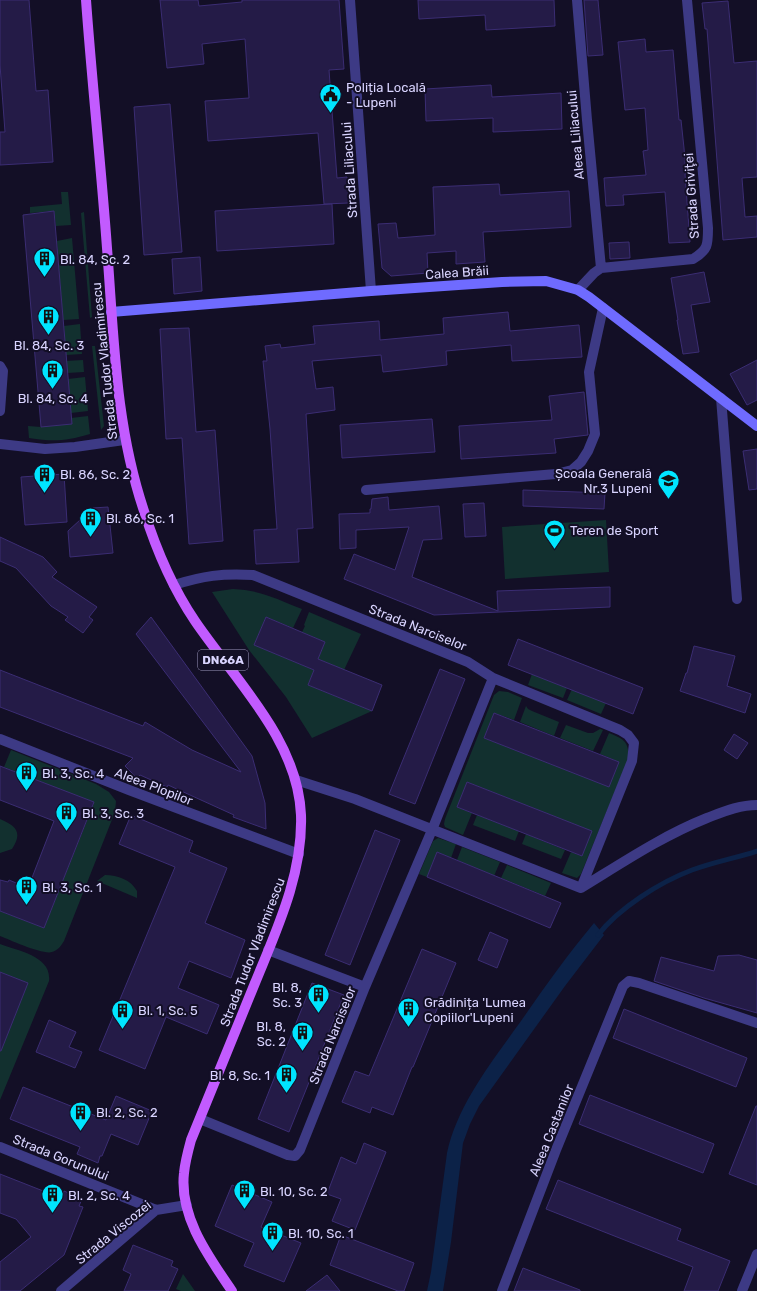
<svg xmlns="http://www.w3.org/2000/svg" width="757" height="1291" viewBox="0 0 757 1291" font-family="Rubik,sans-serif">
<rect width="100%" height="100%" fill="#130f26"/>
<path fill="#12302f" d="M 61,192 L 68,192 L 71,225 L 56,226 L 54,211 L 30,213 L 30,207 L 62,204 Z
M 84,212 L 92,317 L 90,318 L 81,213 Z
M 72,238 L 79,319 L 63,320 L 57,241 Z
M 80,324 L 82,354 L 66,355 L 64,326 Z
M 92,346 L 95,346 L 104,426 L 101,430 Z
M 83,360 L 84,372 L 67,373 L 66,361 Z
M 85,377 L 88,411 L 71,413 L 68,379 Z
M 88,416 L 90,434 C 66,441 54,442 29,438 L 28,426 L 41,427 L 71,418 Z
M 606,520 L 609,572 L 505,579 L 502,527 Z
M 233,589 C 260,590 277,599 302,609 L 293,628 L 266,617 L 255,645 L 314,670 L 308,685 L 372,711 L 312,738 L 286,697 L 249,650 L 212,592 Z
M 309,612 L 361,634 L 344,670 L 318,659 L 325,642 L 302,632 L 305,626 L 304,625 Z
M 532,674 L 567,688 L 563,698 L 528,685 Z
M 572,689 L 606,703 L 601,714 L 567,700 Z
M 499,691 L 508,692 L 522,698 L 514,720 L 494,713 L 484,738 L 609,786 L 619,762 L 600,754 L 609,733 C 623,739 628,740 629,757 L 581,874 L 577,878 L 562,873 L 571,852 L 582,856 L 591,831 L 467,782 L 457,807 L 472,813 L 463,835 L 445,827 L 444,824 L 445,819 L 494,695 Z
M 526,706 L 528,709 L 532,711 L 559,722 L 554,736 L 520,722 Z
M 566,725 L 588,733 L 593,733 L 600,729 L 603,730 L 593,751 L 560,738 Z
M 11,750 L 96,784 L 109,792 L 116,801 L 115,812 L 64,941 C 61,946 58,950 52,952 C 43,955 10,940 0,936 L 0,911 L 44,928 L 94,803 L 4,767 Z
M 477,815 L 519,831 L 515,841 L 473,825 Z
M 0,819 C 16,826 23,832 12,849 L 0,853 Z
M 526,834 L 565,850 L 561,859 L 522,844 Z
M 438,838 L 456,844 L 451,858 L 437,852 L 427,877 L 419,874 L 433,841 Z
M 462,847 L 500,862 L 494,876 L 457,860 Z
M 507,865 L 551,883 L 545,896 L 501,878 Z
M 105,875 C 118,875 131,880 137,891 L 137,898 L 97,881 Z
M 0,944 C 18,951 52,956 49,981 L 0,1100 L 0,1052 L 16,1012 L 0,972 Z
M 183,1274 L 195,1291 L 181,1291 L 176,1289 Z"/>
<path fill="#0c2248" d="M 594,923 L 604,935 L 565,986 L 479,1106 L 470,1124 L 463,1143 L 451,1242 L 443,1291 L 427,1291 L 431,1272 L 447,1153 C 457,1105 493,1060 521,1021 C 544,988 568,954 594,923 Z"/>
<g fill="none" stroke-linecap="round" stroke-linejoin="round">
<path stroke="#0c2248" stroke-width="5" d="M 598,935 C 619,908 660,882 692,870 C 713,862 736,858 757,851"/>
</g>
<path fill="#241b47" stroke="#3b2d73" d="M 0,0 L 29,0 L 36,91 L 48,90 L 53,162 L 0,165 L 0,132 L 5,132 L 0,65 Z
M 160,0 L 198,0 L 199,6 L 242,2 L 242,0 L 339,0 L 344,69 L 329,70 L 337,178 L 347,177 L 349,203 L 324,204 L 318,133 L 208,141 L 205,101 L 249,98 L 245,39 L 202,44 L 204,64 L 167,68 Z
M 418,0 L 554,0 L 555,26 L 486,30 L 485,15 L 419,19 Z
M 584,0 L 598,0 L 603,55 L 588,56 Z
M 728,1 L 734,63 L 757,61 L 757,177 L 742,178 L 745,217 L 757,216 L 757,237 L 723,240 L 707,29 L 705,29 L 702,3 Z
M 645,39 L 646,52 L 673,50 L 679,120 L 681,120 L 684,148 L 686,174 L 685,174 L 690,242 L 669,243 L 665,192 L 623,195 L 624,205 L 606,206 L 604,178 L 646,175 L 643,151 L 648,150 L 645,108 L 625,110 L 618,42 Z
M 491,85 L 492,97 L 561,93 L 562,129 L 493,132 L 493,118 L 426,121 L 425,89 Z
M 170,104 L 182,252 L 144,255 L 134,107 Z
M 499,184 L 500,195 L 569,191 L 571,227 L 483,232 L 485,262 L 456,264 L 456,251 L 427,253 L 428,273 L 391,276 L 382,268 L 378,224 L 396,223 L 398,238 L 435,235 L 433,187 Z
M 332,204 L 334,244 L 217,251 L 215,211 Z
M 54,211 L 72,424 L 41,427 L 23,215 Z
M 629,242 L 630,258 L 610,259 L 609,243 Z
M 200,257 L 202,291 L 174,294 L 172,259 Z
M 704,272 L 710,302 L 691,305 L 699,352 L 683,354 L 677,320 L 678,320 L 671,278 Z
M 508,312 L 510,331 L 579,325 L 582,357 L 512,361 L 511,345 L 446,351 L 447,365 L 383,372 L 381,355 L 312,361 L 316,389 L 333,387 L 335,410 L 306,414 L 313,528 L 297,529 L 299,562 L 256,564 L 254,530 L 277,529 L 270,429 L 263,361 L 267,361 L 265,346 L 280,344 L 281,348 L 315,344 L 313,326 L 379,321 L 380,340 L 444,334 L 443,318 Z
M 189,328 L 196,432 L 215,430 L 223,541 L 189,544 L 182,438 L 166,439 L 160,329 Z
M 757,360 L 757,400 L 747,405 L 730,374 Z
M 584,392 L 588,435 L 554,439 L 556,453 L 461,459 L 459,426 L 552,420 L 549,396 Z
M 432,419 L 435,452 L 342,458 L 340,425 Z
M 757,449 L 757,489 L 749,490 L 743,451 Z
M 64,474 L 67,522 L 25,525 L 21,477 Z
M 523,490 L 605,493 L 604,509 L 523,506 Z
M 388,497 L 389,510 L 439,506 L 442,539 L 423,540 L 412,577 L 498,611 L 497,591 L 610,587 L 610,607 L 434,615 L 344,579 L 354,554 L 395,570 L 409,527 L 356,530 L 356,548 L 340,549 L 339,514 L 370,513 L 370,509 L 371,509 L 372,499 Z
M 484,503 L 486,536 L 465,537 L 463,504 Z
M 108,507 L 113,553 L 70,557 L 68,531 L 93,508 Z
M 0,537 L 43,557 L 57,572 L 52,577 L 97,607 L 89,617 L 93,620 L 83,633 L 65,620 L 68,617 L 51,606 L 16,568 L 0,561 Z
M 151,617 L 252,756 L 265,803 L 266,829 L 233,817 L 234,815 L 168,785 L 167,787 L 140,775 L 137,778 L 125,766 L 133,758 L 0,707 L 0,670 L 143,726 L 145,722 L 192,750 L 241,772 L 136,634 Z
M 266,617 L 325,642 L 318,659 L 382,685 L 372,711 L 308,685 L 314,670 L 254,645 Z
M 518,639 L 643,688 L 633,714 L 508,665 Z
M 694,646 L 735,656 L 727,686 L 751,694 L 745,713 L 680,691 L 686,673 L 687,673 Z
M 440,669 L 465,679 L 415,804 L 389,794 Z
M 494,713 L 619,762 L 609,787 L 484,738 Z
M 734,734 L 748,743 L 737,759 L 724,750 Z
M 0,766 L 94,802 L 44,928 L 0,911 L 0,880 L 8,882 L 9,880 L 28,888 L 54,821 L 0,800 Z
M 467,782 L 592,831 L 582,856 L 457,807 Z
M 131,815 L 193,841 L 189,852 L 227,868 L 205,923 L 245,940 L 231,978 L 189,961 L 178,988 L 219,1005 L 207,1034 L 166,1017 L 145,1069 L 99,1050 L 175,867 L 119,844 Z
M 375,830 L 400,840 L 350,965 L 325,955 Z
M 437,852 L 561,903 L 550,928 L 427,877 Z
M 490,932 L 508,940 L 497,968 L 478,960 Z
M 422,949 L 456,963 L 413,1067 L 412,1067 L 393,1115 L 372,1107 L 370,1113 L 342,1102 L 355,1071 L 369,1076 Z
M 739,955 L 757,960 L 757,1013 L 704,998 L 654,981 L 661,957 L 714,971 L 718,956 Z
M 0,972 L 28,983 L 1,1051 L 0,1051 Z
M 312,983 L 344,995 L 289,1132 L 258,1119 Z
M 624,1009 L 747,1058 L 736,1087 L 613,1038 Z
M 49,1020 L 76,1032 L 69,1047 L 82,1052 L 75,1068 L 36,1052 Z
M 23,1087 L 106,1120 L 116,1096 L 152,1111 L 138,1145 L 111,1134 L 102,1156 L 100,1156 L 98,1163 L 77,1154 L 80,1147 L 10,1119 Z
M 590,1095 L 714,1144 L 703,1173 L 579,1124 Z
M 756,1106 L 757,1106 L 757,1185 L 729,1174 Z
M 364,1143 L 386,1152 L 355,1230 L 332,1221 L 341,1199 L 327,1194 L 341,1157 L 356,1164 Z
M 0,1174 L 61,1198 L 64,1191 L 82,1199 L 79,1206 L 83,1207 L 64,1255 L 20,1291 L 0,1291 L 0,1262 L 31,1237 L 16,1219 L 0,1213 Z
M 558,1180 L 681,1229 L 677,1240 L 730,1261 L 718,1291 L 684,1291 L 693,1267 L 546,1209 Z
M 232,1185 L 272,1202 L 261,1227 L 301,1243 L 284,1282 L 244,1266 L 254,1243 L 215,1226 Z
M 341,1235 L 414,1263 L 404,1291 L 398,1291 L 330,1265 Z
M 133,1245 L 173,1261 L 171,1266 L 178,1269 L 168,1291 L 124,1291 L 131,1274 L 123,1270 Z
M 523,1268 L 580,1290 L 580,1291 L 514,1291 Z
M 327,1275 L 340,1291 L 306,1291 Z"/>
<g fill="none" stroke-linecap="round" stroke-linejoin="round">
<path stroke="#3d3a85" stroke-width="10" d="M 350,0 L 371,291
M 577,0 L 587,120 L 601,268
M 578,290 L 594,273 L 601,268 L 693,259 C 708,250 708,245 708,228 L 687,0
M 0,366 L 3,371 L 0,411
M 721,398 L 737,599
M 0,444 L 45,449 L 75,447 L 124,440
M 366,490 L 556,474 L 572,470 L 581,462 L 588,451 L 595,434 L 589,372 L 603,308
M 174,585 C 203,576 222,573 253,575 L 468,662 L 493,678 L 432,830 L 365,987 L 300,1150 L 295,1156 L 288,1155 L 200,1119
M 493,678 L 620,730 L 628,735 L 634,743 L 632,761 L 581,888
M 0,739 L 129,790 L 299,854
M 296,780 L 355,799 L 581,888
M 581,888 C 622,863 662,836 707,818 C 723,812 739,805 757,805
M 268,950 L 365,987
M 0,1147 L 156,1210
M 61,1291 L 156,1210 L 187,1205
M 502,1291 L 556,1150 L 623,986 L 629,981 L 639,983 L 757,1023
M 742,1291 L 757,1254"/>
<path stroke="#6f6bff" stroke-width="10" d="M 111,312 L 371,291 L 502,282 L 546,281 L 578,290 L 589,297 L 757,426"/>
<path stroke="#c25bff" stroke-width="10" d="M 86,0 C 92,83 101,165 107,248 C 114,337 115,425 144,511 C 156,549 172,587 195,621 C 235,680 298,740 301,815 C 303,874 277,929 255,983 C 234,1035 212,1088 191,1140 C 188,1151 185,1162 184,1173 C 179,1217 209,1257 232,1291"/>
</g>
<defs>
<symbol id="civic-pin" viewBox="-11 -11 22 30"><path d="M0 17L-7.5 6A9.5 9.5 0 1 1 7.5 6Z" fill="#00e5ff" stroke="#130f26"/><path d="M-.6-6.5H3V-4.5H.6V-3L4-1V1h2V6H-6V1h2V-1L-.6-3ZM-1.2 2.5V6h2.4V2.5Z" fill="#111"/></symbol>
<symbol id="building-pin" viewBox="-11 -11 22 30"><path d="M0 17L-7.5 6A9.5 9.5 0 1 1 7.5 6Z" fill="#00e5ff" stroke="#130f26"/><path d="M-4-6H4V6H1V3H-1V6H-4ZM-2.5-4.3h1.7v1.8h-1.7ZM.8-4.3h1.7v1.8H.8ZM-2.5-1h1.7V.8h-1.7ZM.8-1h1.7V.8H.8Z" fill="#111"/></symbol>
<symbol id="school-pin" viewBox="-11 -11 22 30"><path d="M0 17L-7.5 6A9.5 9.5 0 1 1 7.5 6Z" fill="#00e5ff" stroke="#130f26"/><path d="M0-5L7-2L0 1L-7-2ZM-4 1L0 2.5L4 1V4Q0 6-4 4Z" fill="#111"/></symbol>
<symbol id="stadium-pin" viewBox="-11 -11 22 30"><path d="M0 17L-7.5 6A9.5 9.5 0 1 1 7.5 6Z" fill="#00e5ff" stroke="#130f26"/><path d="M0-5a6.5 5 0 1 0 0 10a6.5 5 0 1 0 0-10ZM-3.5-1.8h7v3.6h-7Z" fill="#111"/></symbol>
</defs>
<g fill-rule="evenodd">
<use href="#civic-pin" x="318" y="82" width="25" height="34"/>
<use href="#building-pin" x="32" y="246" width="25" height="34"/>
<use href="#building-pin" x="36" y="304" width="25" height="34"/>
<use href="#building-pin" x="40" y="358" width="25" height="34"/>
<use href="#building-pin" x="32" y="462" width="25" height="34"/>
<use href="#school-pin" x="656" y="468" width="25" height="34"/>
<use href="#building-pin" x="78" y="506" width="25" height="34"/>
<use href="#stadium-pin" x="542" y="518" width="25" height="34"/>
<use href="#building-pin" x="14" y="760" width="25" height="34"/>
<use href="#building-pin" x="54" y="800" width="25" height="34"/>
<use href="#building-pin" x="14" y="874" width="25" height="34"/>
<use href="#building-pin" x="306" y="982" width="25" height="34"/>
<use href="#building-pin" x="396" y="996" width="25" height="34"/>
<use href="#building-pin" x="110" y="998" width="25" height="34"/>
<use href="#building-pin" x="290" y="1020" width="25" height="34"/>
<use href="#building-pin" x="274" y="1062" width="25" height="34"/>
<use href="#building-pin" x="68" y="1100" width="25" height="34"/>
<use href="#building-pin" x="232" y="1178" width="25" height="34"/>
<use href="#building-pin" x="40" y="1182" width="25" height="34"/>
<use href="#building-pin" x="260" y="1220" width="25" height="34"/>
</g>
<g text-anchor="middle" stroke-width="4" stroke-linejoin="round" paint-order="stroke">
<rect fill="#130f26" stroke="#9e99be" stroke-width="1" x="198" y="650" width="50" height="20" rx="3"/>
<g font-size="12" font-weight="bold" fill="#d9d4ff">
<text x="223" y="664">DN66A</text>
</g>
<g font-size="13" fill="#d9d4ff" stroke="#130f26" text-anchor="start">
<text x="346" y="92">Poliția Locală<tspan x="346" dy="15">- Lupeni</tspan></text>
<text x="60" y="264">Bl. 84, Sc. 2</text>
<text x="49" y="350" text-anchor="middle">Bl. 84, Sc. 3</text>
<text x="53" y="403" text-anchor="middle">Bl. 84, Sc. 4</text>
<text x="652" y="478" text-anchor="end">Școala Generală<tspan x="652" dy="15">Nr.3 Lupeni</tspan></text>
<text x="60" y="479">Bl. 86, Sc. 2</text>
<text x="106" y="523">Bl. 86, Sc. 1</text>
<text x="570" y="535">Teren de Sport</text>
<text x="42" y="778">Bl. 3, Sc. 4</text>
<text x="82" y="818">Bl. 3, Sc. 3</text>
<text x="42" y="892">Bl. 3, Sc. 1</text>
<text x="302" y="992" text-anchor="end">Bl. 8,<tspan x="302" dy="15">Sc. 3</tspan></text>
<text x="424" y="1007">Grădinița 'Lumea<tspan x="424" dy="15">Copiilor'Lupeni</tspan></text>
<text x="138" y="1015">Bl. 1, Sc. 5</text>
<text x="286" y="1031" text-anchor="end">Bl. 8,<tspan x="286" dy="15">Sc. 2</tspan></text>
<text x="270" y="1080" text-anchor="end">Bl. 8, Sc. 1</text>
<text x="96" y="1117">Bl. 2, Sc. 2</text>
<text x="260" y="1196">Bl. 10, Sc. 2</text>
<text x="68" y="1200">Bl. 2, Sc. 4</text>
<text x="288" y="1238">Bl. 10, Sc. 1</text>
</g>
<g font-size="13" fill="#d9d4ff" stroke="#130f26">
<text transform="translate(575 135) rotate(-95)" y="5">Aleea Liliacului</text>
<text transform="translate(349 170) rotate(-94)" y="5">Strada Liliacului</text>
<text transform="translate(691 196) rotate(-94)" y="5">Strada Griviţei</text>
<text transform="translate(457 272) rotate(-4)" y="5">Calea Brăii</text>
<text transform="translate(104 361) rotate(-96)" y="5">Strada Tudor Vladimirescu</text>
<text transform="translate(418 627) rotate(22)" y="5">Strada Narciselor</text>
<text transform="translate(154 786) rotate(21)" y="5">Aleea Plopilor</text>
<text transform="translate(252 952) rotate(-69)" y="5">Strada Tudor Vladimirescu</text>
<text transform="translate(332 1035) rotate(-68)" y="5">Strada Narciselor</text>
<text transform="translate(551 1130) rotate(-68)" y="5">Aleea Castanilor</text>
<text transform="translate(61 1157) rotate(22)" y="5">Strada Gorunului</text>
<text transform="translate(113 1232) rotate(-39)" y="5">Strada Viscozei</text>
</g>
</g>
</svg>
